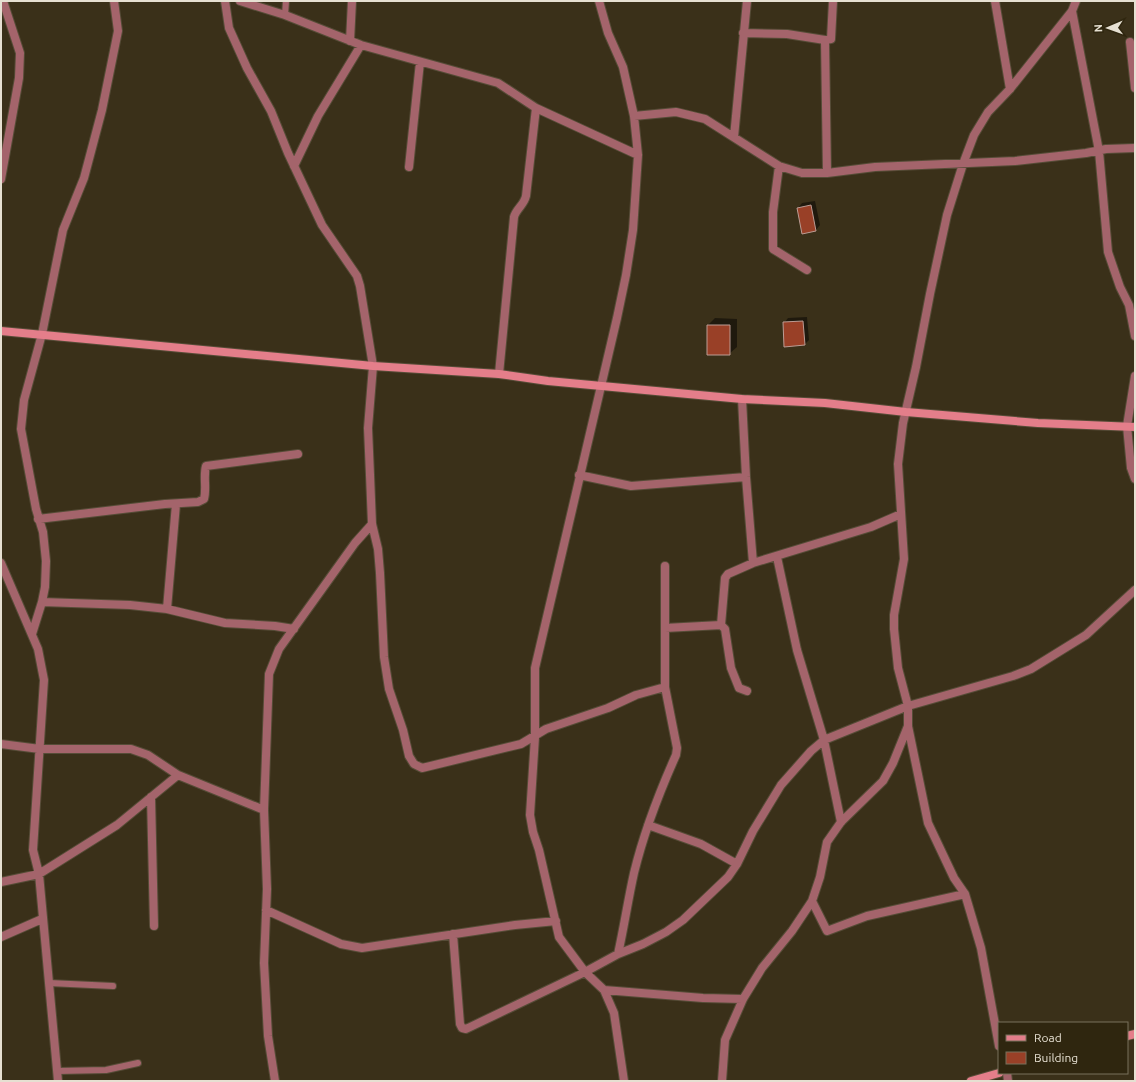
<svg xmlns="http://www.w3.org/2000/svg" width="1136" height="1082" viewBox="0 0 1136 1082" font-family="Ubuntu,sans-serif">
<rect width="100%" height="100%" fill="#3a3019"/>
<path fill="#0007" d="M 815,201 L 820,225 L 816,230 L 798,208 L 802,203 Z
M 807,317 L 809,340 L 805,344 L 784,323 L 788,318 Z
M 715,318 L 737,319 L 737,347 L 729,354 L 708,325 Z"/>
<path fill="#994027" stroke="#bb9c94" d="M 811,205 L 816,231 L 802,234 L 797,208 Z
M 803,321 L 805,345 L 784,347 L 783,322 Z
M 707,325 L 730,325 L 730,355 L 707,355 Z"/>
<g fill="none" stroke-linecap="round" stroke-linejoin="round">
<defs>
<path id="lane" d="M 285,15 L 286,1
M 49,983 L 113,986
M 57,1071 L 106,1070 L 138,1063"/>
<path id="street" d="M 225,1 L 229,28 L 247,68 L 271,111 L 288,153 L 322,225 L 357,276 L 360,286 L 373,366 L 368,428 L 370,475 L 372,524 L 378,549 L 380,573 L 384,657 L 389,689 L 403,730 L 409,756 L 414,764 L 422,768 L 521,744 L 546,729 L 608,708 L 636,695 L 665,687
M 240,1 L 285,15 L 361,45 L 498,83 L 536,108 L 638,155
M 599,1 L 608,33 L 623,67 L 634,116 L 638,155 L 633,230 L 626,275 L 617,318 L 535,668 L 535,737 L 530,815 L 533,832 L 539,850 L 559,937 L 585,972 L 604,990 L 614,1013 L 624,1081
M 995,1 L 1010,89
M 1072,11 L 1099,151 L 1108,252 L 1120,287 L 1129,305 L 1135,336
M 743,33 L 787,34 L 825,40 L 831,39 L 833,1
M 825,40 L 827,173
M 350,41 L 352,1
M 1130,42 L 1135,88
M 634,116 L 676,112 L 705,119 L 779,166 L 802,173 L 827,173 L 875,167 L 1015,161 L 1086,153 L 1106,149 L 1135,148
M 734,137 L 747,1
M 294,166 L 318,116 L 361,45
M 779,166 L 773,212 L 773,249 L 807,270
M 409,167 L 420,62
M 1,179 L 19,78 L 20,53 L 3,1
M 499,374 L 514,217 C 516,209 524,205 526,196 L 536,108
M 1135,376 L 1127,426 L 1131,468 L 1135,479
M 742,399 L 746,477 L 753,563
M 579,475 L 631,486 L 746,477
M 38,519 L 165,504 L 198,502 L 204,499 C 207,488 203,477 206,466 L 298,454
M 777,557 L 797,650 L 824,740 L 841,822
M 1,563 L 38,649 L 44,680 L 33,850 L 39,874 L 58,1081
M 42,602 L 45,587 L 46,561 L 43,532 L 36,509 L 21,429 L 24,400 L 42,334 L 63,230 L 84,178 L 102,110 L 118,31 L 114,1
M 167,609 L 176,504
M 721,625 L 725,578 L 728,574 L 753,563 L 871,527 L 901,514
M 721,625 L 725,629 L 731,668 L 739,688 L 747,691
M 665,628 L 721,625
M 32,634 L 42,602 L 130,605 L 167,609 L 225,623 L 275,626 L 294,629
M 1,744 L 40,749 L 131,749 L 148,755 L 178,775 L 264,810
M 151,797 L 154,926
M 648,825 L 701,844 L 737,864
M 1,882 L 39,874 L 117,825 L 178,775
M 812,901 L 827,931 L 867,916 L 965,894
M 266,910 L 341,944 L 362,948 L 515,925 L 556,921
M 453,934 L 460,1024 L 462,1028 L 466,1029 L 585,972 L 618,954 L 643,944 L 666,932 L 683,920 L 728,877 L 737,864 L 753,831 L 781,785 L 811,751 L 824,740 L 908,706 L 1013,676 L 1031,669 L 1086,635 L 1135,590
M 1,937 L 42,919
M 618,954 C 624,927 628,900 634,873 C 644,832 659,793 676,755 L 677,748 L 665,687 L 665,566
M 604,990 L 703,998 L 743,999
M 999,1046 L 981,948 L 965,894 L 954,878 L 928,823 L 908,726 L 908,706 L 898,668 L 894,629 L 894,615 L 904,559 L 898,464 L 903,423 L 916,367 L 930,294 L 947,215 L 963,164 L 974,135 L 988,112 L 1010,89 L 1072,11 L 1076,1
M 1007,1073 L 1008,1081
M 275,1081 L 268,1036 L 264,963 L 267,889 L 264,810 L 269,674 L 279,649 L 355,543 L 372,524
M 722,1081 L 725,1040 L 743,999 L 762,968 L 792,931 L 812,901 L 820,877 L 827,842 L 841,822 L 883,781 L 893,763 L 908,726"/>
<path id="secondary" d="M 1,331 L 373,366 L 499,374 L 548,381 L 742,399 L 825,403 L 906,412 L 1038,423 L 1135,427
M 1127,1036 L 1135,1034
M 971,1081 L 999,1073"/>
</defs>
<use href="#lane" stroke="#564c37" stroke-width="8"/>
<use href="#street" stroke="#564c37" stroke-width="10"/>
<use href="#secondary" stroke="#564c37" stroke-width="10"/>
<use href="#lane" stroke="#a4646b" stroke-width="6"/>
<use href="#street" stroke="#a4646b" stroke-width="8"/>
<use href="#secondary" stroke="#e47e8a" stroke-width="8"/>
</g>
<rect width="1136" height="1082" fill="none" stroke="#e6e0d2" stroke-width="4"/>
<rect x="998" y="1022" width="130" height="52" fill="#2f260f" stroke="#78705d"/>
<rect x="1006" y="1035" width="20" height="6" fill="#e47e8a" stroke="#78705d"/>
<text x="1034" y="1042" font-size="12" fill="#e6e0d2">Road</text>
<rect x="1006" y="1052" width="20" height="12" fill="#994027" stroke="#78705d"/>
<text x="1034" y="1062" font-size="12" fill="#e6e0d2">Building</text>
<g transform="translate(1108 28) rotate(268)" stroke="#2f260f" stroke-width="3" paint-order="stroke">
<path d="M0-3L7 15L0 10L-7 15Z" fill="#e6e0d2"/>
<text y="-6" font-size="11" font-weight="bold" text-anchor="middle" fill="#e6e0d2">N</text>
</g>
</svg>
